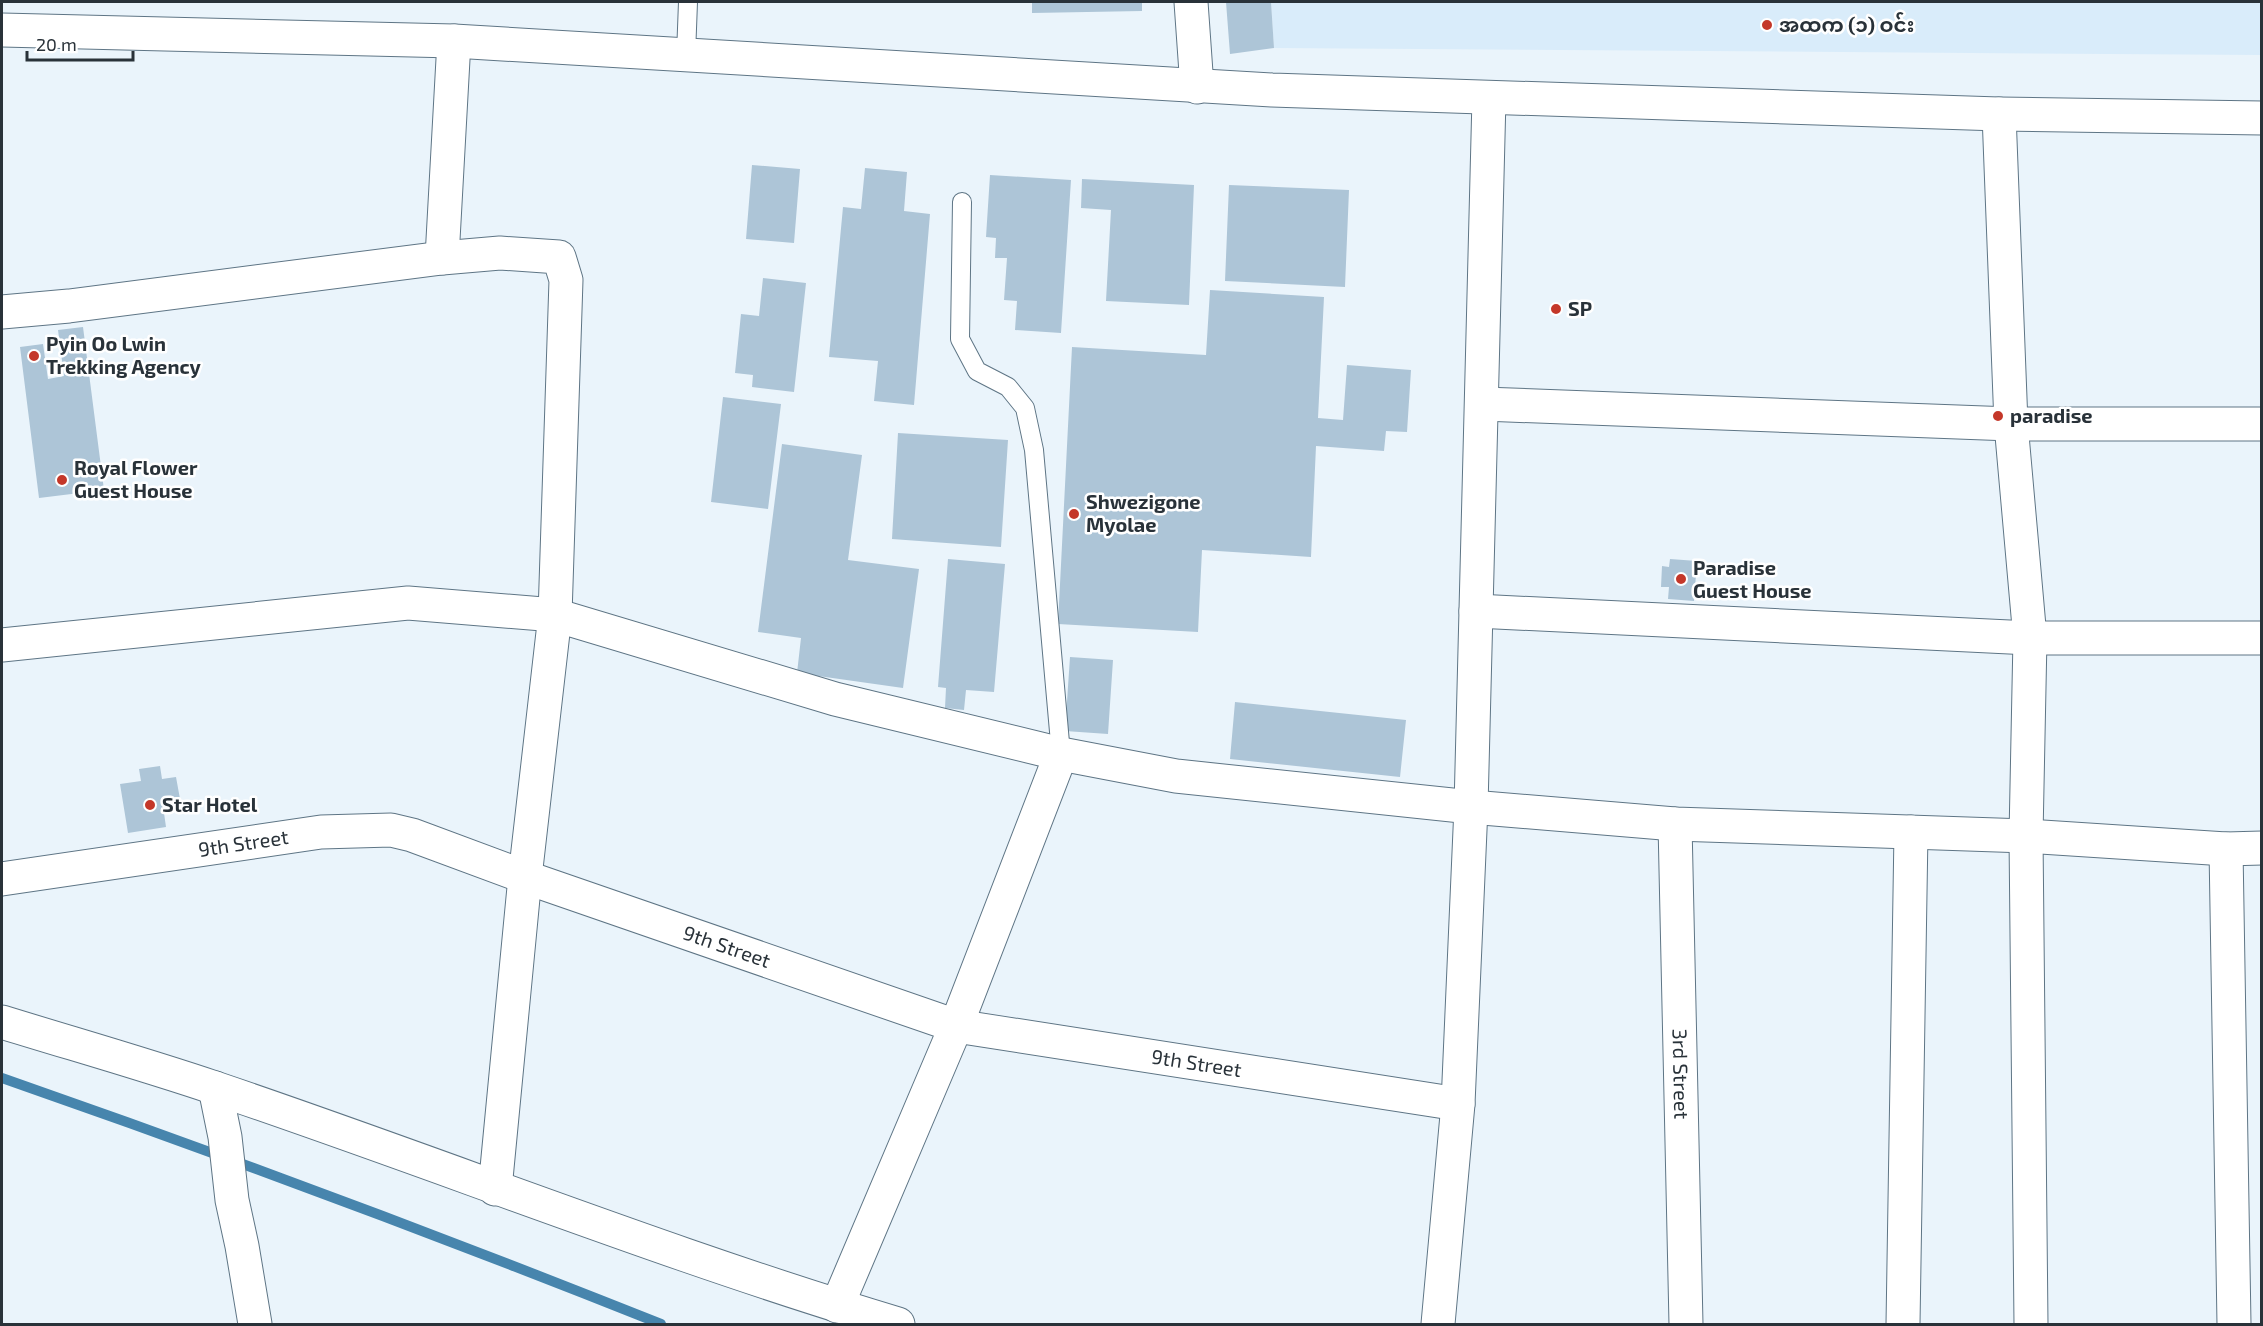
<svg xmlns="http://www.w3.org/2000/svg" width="2263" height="1326" viewBox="0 0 2263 1326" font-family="'Exo 2','Noto Sans Myanmar',sans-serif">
<rect width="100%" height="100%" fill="#eaf4fb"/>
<path fill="#d9ecfa" d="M 1271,2 L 2261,2 L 2261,55 L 1274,48 Z"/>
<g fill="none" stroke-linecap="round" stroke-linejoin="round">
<path stroke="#4785ad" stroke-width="10" d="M 2,1078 C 223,1155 443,1237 661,1324"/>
</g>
<path fill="#adc5d7" d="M 1032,2 L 1142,2 L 1142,11 L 1032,13 Z
M 1226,2 L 1271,2 L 1274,48 L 1230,54 Z
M 752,165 L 800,169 L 794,243 L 746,239 Z
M 865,168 L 907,172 L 904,211 L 930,214 L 914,405 L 874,401 L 878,361 L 829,357 L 843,207 L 861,209 Z
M 990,175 L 1071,180 L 1061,333 L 1015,330 L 1017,301 L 1004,300 L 1007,258 L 995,258 L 996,238 L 986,237 Z
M 1082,179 L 1194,185 L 1189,305 L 1106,301 L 1111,210 L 1081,208 Z
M 1229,185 L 1349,190 L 1345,287 L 1225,281 Z
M 763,278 L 806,283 L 794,392 L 752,387 L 753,375 L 735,373 L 741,314 L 759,316 Z
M 1210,290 L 1324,297 L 1318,418 L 1343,420 L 1347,365 L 1411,370 L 1407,432 L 1386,431 L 1384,451 L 1316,446 L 1311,557 L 1202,550 L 1198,632 L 1058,624 L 1072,347 L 1206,355 Z
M 83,327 L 104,490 L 39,498 L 20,347 L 43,344 L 48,379 L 64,376 L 58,330 Z
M 723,397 L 781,404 L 768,509 L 711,502 Z
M 898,433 L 1008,440 L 1001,547 L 892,539 Z
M 782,444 L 862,455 L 848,560 L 919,569 L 903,688 L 797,673 L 801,638 L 758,632 Z
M 948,559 L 1005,564 L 994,692 L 966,690 L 964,710 L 945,708 L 946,688 L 938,687 Z
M 1670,559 L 1697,561 L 1694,601 L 1668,599 L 1669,587 L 1661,587 L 1662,566 L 1669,567 Z
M 1070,657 L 1113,660 L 1108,734 L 1065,731 Z
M 1235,702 L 1406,720 L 1400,777 L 1230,759 Z
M 160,766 L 162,779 L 176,777 L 182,810 L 164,813 L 166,827 L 128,833 L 120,784 L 141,781 L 139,769 Z"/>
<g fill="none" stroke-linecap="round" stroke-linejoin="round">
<defs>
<path id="service" d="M 686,55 L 688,2
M 962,202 L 960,339 L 977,371 L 1008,387 L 1025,408 L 1034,450 L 1061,754"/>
<g id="minor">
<path d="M 1191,2 L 1197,87"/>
<path d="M 1999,114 L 2011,424 L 2030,638 L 2026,836 L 2031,1324"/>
<path d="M 442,258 L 454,41"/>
<path d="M 2,312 L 69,306 L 442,258 L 500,253 L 559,257 L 566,280 L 555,615 L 525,877 L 495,1189"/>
<path d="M 1483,404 L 2011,424 L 2262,424"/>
<path d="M 1476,611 L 2030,638 L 2262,638"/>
<path d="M 2,645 L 408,603 L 555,615 L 835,699 L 1061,754 L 1176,776 L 1471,807 L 1675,824 L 2026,836 L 2226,849 L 2262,848"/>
<path id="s1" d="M 1675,824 L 1686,1324"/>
<path d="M 2226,849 L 2234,1324"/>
<path id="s2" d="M 2,879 L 321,832 L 391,830 L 412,835 L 525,877 L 956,1026 L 1458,1104"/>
<path d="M 2,1022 C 73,1044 144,1064 215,1088 C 443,1165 667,1255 898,1324"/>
<path d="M 215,1088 L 225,1137 L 232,1200 L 242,1246 L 255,1324"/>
<path d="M 837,1306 L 956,1026 L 1061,754"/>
<path d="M 1438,1324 L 1458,1104 L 1471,807 L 1489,98"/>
<path d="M 1903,1324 L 1911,832"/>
</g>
<path id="tertiary" d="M 2,30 L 454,41 L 1272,90 L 1999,114 L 2262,118"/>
</defs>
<use href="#service" stroke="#5e7585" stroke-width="20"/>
<use href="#minor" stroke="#5e7585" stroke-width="35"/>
<use href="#tertiary" stroke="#5e7585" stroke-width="35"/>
<use href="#service" stroke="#fff" stroke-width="18"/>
<use href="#minor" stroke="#fff" stroke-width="33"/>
<use href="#tertiary" stroke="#fff" stroke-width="33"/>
</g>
<g fill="#c43729" stroke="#fff" stroke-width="2">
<circle cx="1767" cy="25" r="6"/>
<circle cx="1556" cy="309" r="6"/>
<circle cx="34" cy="356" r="6"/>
<circle cx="1998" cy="416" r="6"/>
<circle cx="62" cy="480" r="6"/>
<circle cx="1074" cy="514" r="6"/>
<circle cx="1681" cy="579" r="6"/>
<circle cx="150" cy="805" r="6"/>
</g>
<g text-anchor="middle" stroke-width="5" stroke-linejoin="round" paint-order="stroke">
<g font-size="20" font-weight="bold" fill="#293239" stroke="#fff" text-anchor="start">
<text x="1779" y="32">အထက (၁) ဝင်း</text>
<text x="1568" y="316">SP</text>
<text x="46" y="351">Pyin Oo Lwin<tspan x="46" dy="23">Trekking Agency</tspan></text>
<text x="2010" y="423">paradise</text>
<text x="74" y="475">Royal Flower<tspan x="74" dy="23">Guest House</tspan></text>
<text x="1086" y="509">Shwezigone<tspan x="1086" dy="23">Myolae</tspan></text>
<text x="1693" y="575">Paradise<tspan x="1693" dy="23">Guest House</tspan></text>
<text x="162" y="812">Star Hotel</text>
</g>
<g font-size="20" fill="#293239" stroke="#fff">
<text dy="7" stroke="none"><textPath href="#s2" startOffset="244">9th Street</textPath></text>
<text dy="7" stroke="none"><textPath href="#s2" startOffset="748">9th Street</textPath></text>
<text dy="7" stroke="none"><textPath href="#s2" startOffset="1234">9th Street</textPath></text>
<text dy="7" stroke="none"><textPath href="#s1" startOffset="250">3rd Street</textPath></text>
</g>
</g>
<rect width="2263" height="1326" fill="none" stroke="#293239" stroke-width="6"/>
<path d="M27 51v9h106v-9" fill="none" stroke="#293239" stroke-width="3"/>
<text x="36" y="51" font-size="18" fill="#293239" stroke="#ffffff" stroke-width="4.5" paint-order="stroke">20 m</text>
</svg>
